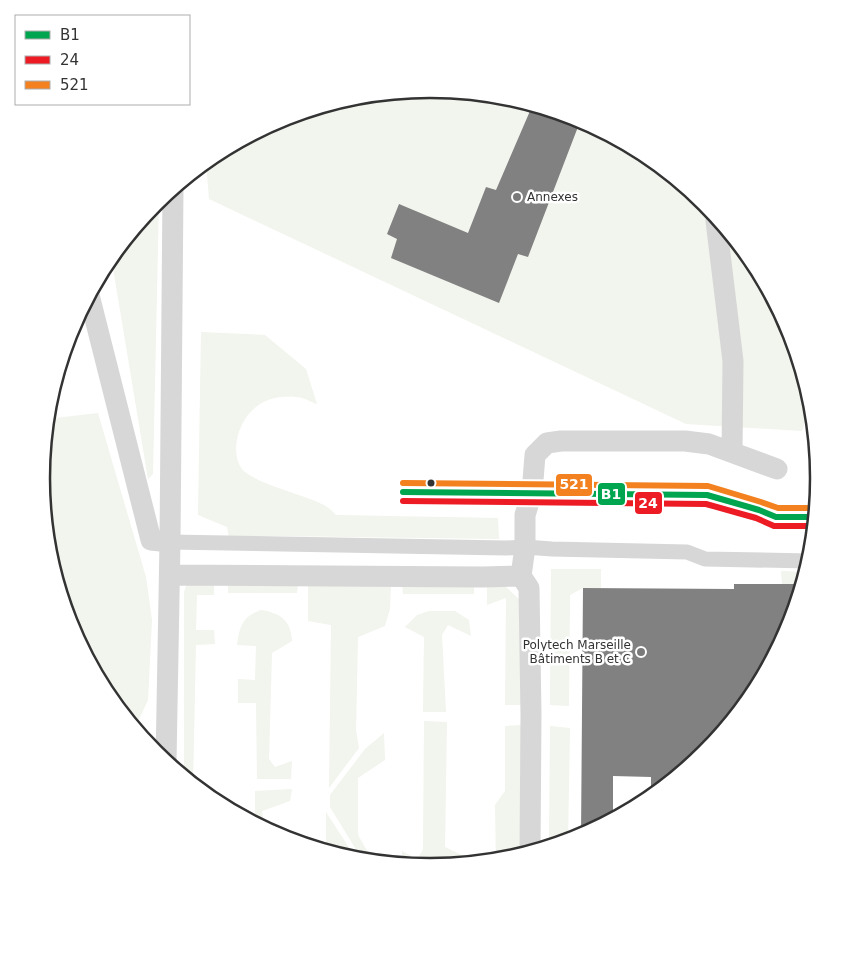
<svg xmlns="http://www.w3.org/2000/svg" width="861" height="956" viewBox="0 0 861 956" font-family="'DejaVu Sans',sans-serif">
<rect width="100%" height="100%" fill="#fff"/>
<path fill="#f1f5ed" d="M 431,89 L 507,96 L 580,118 L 647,155 L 706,203 L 754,262 L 790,329 L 812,402 L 802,431 L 686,424 L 209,199 L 206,161 L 214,154 L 282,118 L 355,96 Z
M 159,200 L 153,474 L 148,479 L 111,256 Z
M 201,332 L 265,335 L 306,369 L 317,404 C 311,402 303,397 296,397 C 267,394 246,408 238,435 C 235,446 235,458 241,468 C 252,483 306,495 324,505 C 328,507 332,511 336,515 L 498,518 L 499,539 L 279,536 L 229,538 L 227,527 L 198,515 Z
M 98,413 L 146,577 L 152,620 L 148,700 L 135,728 L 107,694 L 71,627 L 49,554 L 41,478 L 47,419 Z
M 551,569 L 601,569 L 601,588 L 583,588 L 570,595 L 569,706 L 550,705 Z
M 781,571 L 807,572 L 796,606 L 795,584 L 782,584 Z
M 228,582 L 298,583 L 297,593 L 228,593 Z
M 187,583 L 214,583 L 214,595 L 197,595 L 196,630 L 214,630 L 215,644 L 196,645 L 193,784 L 184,776 L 184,592 Z
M 308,583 L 391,583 L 390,609 L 385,626 L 358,637 L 356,730 L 359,748 L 329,788 L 331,625 L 308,621 Z
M 474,583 L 474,594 L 403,594 L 402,584 Z
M 487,584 L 504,585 L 523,603 L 523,705 L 505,705 L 506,598 L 487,605 Z
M 261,610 C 280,613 291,620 292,641 L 272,653 L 269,759 L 275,767 L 292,761 L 291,779 L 257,779 L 256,703 L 238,703 L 238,679 L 255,680 L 256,646 L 237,645 C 240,626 242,617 261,610 Z
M 429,611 L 455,611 L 469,620 L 471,636 L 448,625 L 442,635 L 446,712 L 423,712 L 424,637 L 405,627 L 417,615 Z
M 424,721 L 447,722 L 445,847 L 466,857 L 465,862 L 402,862 L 402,851 L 417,859 L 423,850 Z
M 523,725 L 522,851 L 520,856 L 496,861 L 495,805 L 505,791 L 505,726 Z
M 550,726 L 570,728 L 568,841 L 549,847 Z
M 384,733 L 385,760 L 358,778 L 358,835 L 373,861 L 363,861 L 330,807 L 330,795 L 365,749 Z
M 292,789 L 290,801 L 262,811 L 264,828 L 255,824 L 255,791 Z
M 326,812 L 357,860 L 326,851 Z"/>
<path fill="#818181" d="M 533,104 L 581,119 L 528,257 L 518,254 L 499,303 L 391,258 L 397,239 L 387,234 L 399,204 L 468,233 L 486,187 L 496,190 Z
M 734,584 L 795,584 L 795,590 L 797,590 L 796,606 L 790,627 L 754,694 L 706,753 L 651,798 L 651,777 L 613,776 L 613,820 L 581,837 L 583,588 L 734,589 Z"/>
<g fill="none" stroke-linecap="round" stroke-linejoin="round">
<path stroke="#d7d7d7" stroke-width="15" d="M 170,542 L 506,548 L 525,547 L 552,549 L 687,552 L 705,559 L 810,561"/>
<path stroke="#d7d7d7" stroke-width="21" d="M 717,217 L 716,221 L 733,361 L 732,452
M 89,295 L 151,540 L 170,542
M 170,575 L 482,577 L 521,576
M 166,762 L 170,542 L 173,188
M 530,853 L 531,715 L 529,588 L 521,576 L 525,547 L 525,515 L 532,493 L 535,455 L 547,443 L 561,441 L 685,441 L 709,444 L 777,469"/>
<defs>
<path id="bus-1" d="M 403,492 L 707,495 L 759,510 L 776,517 L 816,517"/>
<path id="bus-2" d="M 403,501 L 706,504 L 756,518 L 774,526 L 815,526"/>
<path id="bus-3" d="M 403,483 L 708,486 L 761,502 L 778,508 L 816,508"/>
</defs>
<use href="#bus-1" stroke="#fff" stroke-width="10"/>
<use href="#bus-2" stroke="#fff" stroke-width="10"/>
<use href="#bus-3" stroke="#fff" stroke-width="10"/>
<use href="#bus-1" stroke="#00a550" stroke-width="6"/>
<use href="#bus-2" stroke="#ec1b24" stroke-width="6"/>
<use href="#bus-3" stroke="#f4811f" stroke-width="6"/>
</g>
<g fill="#7a7a7a" stroke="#fff" stroke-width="2">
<circle cx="517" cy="197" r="5"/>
<circle cx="641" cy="652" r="5"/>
</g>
<circle fill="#333" stroke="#fff" stroke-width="2" cx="431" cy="483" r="4.5"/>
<g text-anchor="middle" stroke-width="5" stroke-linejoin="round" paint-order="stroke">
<g font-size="12" fill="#333" stroke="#fff" text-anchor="start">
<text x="527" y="201">Annexes</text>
<text x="631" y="649" text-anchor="end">Polytech Marseille<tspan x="631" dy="14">Bâtiments B et C</tspan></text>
</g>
</g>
<path d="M0 0H861V956H0ZM50 478a380 380 0 1 1 760 0a380 380 0 1 1-760 0Z" fill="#fff" fill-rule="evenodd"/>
<path fill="none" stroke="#333" stroke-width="2.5" d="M50 478a380 380 0 1 1 760 0a380 380 0 1 1-760 0Z"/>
<g stroke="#fff" stroke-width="2">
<rect x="555" y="473" width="38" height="24" rx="5" fill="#f4811f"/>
<rect x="597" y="482" width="29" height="24" rx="5" fill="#00a550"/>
<rect x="634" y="491" width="29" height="24" rx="5" fill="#ec1b24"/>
</g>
<g font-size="14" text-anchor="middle" font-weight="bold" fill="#fff">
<text x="574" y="489">521</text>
<text x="611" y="499">B1</text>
<text x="648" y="508">24</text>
</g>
<rect x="15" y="15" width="175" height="90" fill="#ffffff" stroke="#adadad"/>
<rect x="25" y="31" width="25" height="8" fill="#00a550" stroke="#adadad"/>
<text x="60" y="40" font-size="15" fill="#333333">B1</text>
<rect x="25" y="56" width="25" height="8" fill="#ec1b24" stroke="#adadad"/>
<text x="60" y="65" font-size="15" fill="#333333">24</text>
<rect x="25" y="81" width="25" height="8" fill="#f4811f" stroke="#adadad"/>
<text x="60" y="90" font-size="15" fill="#333333">521</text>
</svg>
